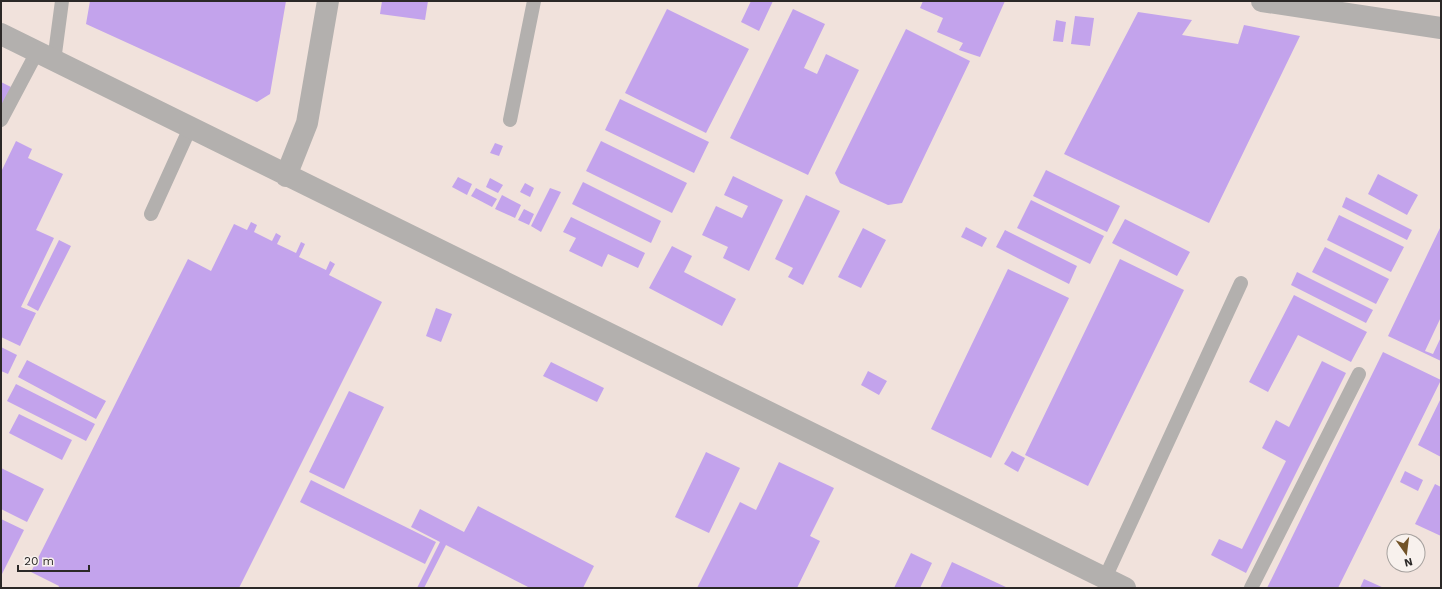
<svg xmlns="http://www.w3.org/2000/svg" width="1442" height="589" viewBox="0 0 1442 589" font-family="'Work Sans',sans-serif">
<rect width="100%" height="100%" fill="#f8f1ed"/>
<path fill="#f1e2dc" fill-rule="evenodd" d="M 1,1 L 1441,1 L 1441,588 L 1,588 ZM 1394,541 L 1418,541 L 1418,565 L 1394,565 Z"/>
<path fill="#c3a3ec" d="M 90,1 L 286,1 L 270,94 L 257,102 L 86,24 Z
M 382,1 L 428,1 L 425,20 L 380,14 Z
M 751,1 L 773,1 L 759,31 L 741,22 Z
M 923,1 L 1005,1 L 980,57 L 959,50 L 963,43 L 937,32 L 943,18 L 920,8 Z
M 667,9 L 749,49 L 706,133 L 625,93 Z
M 793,9 L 825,24 L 804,68 L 817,74 L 826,54 L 859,70 L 808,175 L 730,138 Z
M 1138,12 L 1192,20 L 1182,35 L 1238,44 L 1244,25 L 1300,36 L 1209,223 L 1064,154 Z
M 1075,16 L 1094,18 L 1090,46 L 1071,44 Z
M 1056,20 L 1066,22 L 1063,42 L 1053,41 Z
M 906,29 L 970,61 L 902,203 L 888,205 L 840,183 L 835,173 Z
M 1,82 L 11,87 L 1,108 Z
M 620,99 L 709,142 L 694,173 L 605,130 Z
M 16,141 L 32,149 L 28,158 L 63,174 L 36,230 L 54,238 L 21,307 L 36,313 L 20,346 L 1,337 L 1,172 Z
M 601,141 L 687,183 L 672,213 L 586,171 Z
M 495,143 L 503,146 L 499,156 L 490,153 Z
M 1046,170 L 1120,206 L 1107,232 L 1033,196 Z
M 1378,174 L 1418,195 L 1407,215 L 1368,194 Z
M 733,176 L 783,200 L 749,271 L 723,258 L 728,247 L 702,235 L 716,206 L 742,218 L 748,206 L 724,195 Z
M 458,177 L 472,184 L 467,195 L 452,187 Z
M 490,178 L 503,185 L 498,193 L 486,187 Z
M 583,182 L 661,221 L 651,243 L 572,204 Z
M 525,183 L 534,188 L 530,197 L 520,192 Z
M 476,188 L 497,199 L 492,207 L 471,196 Z
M 550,188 L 561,192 L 541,232 L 531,226 Z
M 502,195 L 521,205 L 515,218 L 495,209 Z
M 806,195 L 840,211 L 803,285 L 788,277 L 793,268 L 775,259 Z
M 1346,197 L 1412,230 L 1407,240 L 1342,207 Z
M 1031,200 L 1104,236 L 1090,264 L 1017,228 Z
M 524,209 L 534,214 L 529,225 L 518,220 Z
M 1339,215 L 1404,247 L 1391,272 L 1327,240 Z
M 571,217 L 645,253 L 638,268 L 608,254 L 602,267 L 569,251 L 576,238 L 563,232 Z
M 1125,219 L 1190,252 L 1177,276 L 1112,243 Z
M 251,222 L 257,225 L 254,232 L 272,241 L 276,233 L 281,236 L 277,244 L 296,253 L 301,242 L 305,244 L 299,257 L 326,270 L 330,261 L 335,264 L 329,275 L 382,302 L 239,588 L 58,588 L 59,586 L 31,572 L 188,259 L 211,271 L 234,224 L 247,230 Z
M 1441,226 L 1441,317 L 1425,351 L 1433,354 L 1441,337 L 1441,361 L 1388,336 Z
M 966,227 L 987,238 L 982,247 L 961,237 Z
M 863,228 L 886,240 L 861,288 L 838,277 Z
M 1005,230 L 1077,266 L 1069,284 L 996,247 Z
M 59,240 L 71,246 L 38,311 L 27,305 Z
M 672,246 L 692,256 L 684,272 L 736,299 L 722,326 L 649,288 Z
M 1325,247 L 1389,279 L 1376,304 L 1312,272 Z
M 1120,259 L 1184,290 L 1088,486 L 1025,455 Z
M 1008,269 L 1069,298 L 991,458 L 931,429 Z
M 1297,272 L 1373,310 L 1366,323 L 1291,285 Z
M 1294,295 L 1367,332 L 1351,362 L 1298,335 L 1268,392 L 1249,382 Z
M 436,308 L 452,314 L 441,342 L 426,336 Z
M 1,347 L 17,355 L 8,374 L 1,371 Z
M 1383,352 L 1441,380 L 1338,588 L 1267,588 Z
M 27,360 L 106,401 L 96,419 L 18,377 Z
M 1322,361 L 1346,373 L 1246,573 L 1211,555 L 1219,539 L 1242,549 L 1286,461 L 1262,448 L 1276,420 L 1289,427 Z
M 551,362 L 604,388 L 597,402 L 543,376 Z
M 868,371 L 887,381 L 879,395 L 861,385 Z
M 16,384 L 95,424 L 86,441 L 7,401 Z
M 349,391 L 384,407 L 344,489 L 309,472 Z
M 1441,398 L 1441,457 L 1418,445 Z
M 19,414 L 72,440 L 62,460 L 9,433 Z
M 1012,451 L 1025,458 L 1018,472 L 1004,464 Z
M 706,452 L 740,468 L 709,533 L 675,517 Z
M 779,462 L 834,488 L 810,536 L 820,541 L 797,588 L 697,588 L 740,502 L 756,510 Z
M 1,468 L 44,489 L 27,522 L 1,509 Z
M 1405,471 L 1423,480 L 1418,491 L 1400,482 Z
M 311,480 L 436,542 L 425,564 L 300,502 Z
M 1435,484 L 1441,487 L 1441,536 L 1415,524 Z
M 478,506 L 594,566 L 583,588 L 530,588 L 446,545 L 424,588 L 417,588 L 440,542 L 411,527 L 420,509 L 464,532 Z
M 1,519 L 24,530 L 2,574 L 1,573 Z
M 911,553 L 932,563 L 920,588 L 894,588 Z
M 952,562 L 1008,588 L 940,588 Z
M 1364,579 L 1384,588 L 1360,588 Z"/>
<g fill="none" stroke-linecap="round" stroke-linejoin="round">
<path stroke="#b3b0ae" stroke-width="14" d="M 54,61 L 62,1
M 1,120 L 37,52
M 510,120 L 534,1
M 151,214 L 190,128
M 1105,578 L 1241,283
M 1251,588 L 1359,374"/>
<path stroke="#b3b0ae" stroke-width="22" d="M 1262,1 L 1441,28
M 1,34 L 1125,588
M 286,176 L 307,123 L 328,1"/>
</g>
<rect width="1442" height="589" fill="none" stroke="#2b2827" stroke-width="4"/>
<g transform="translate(1406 553) rotate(166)"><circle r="19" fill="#f8f1ed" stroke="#a6a19e"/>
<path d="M0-3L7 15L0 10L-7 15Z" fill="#725328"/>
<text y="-6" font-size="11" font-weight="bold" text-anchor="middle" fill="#2b2827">N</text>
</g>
<path d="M18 565v6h71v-6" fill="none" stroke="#2b2827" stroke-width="2"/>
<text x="24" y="565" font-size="12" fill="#2b2827" stroke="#f8f1ed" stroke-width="3" paint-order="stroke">20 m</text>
</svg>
